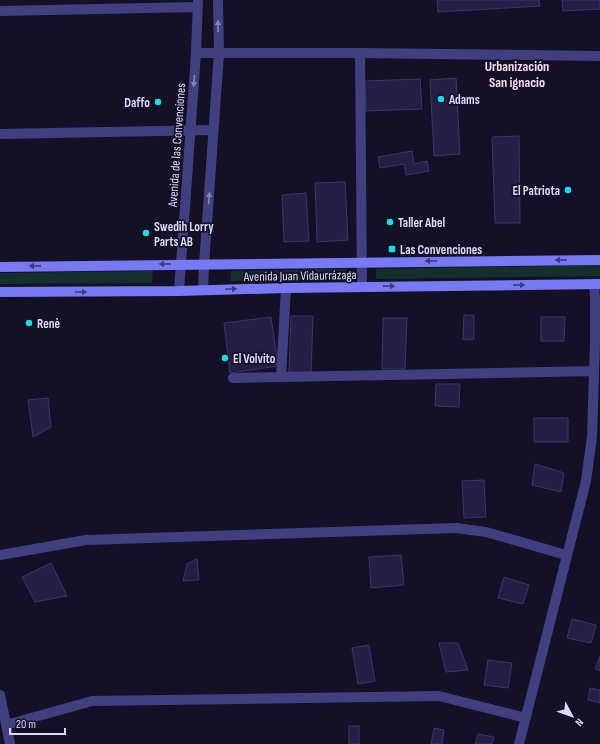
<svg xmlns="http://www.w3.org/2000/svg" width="600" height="744" viewBox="0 0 600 744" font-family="'Sofia Sans Condensed',sans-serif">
<rect width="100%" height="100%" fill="#141126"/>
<path fill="#152f2d" d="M 600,265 L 600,276 L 376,279 L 376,269 Z
M 346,269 L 346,279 L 231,281 L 231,271 Z
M 153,271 L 152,283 L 0,284 L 0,273 Z"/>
<path fill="#251f45" stroke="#3d336f" d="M 437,0 L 539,0 L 540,6 L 438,12 Z
M 562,0 L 600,0 L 600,9 L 563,11 Z
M 456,78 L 460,154 L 434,156 L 430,80 Z
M 420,79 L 422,109 L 366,111 L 365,81 Z
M 519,136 L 520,223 L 495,223 L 492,137 Z
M 412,151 L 414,164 L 427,161 L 429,171 L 406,175 L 404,164 L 380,168 L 378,157 Z
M 345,182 L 348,240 L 317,242 L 315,183 Z
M 306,193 L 309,241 L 284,242 L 282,195 Z
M 464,315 L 474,315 L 474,339 L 463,340 Z
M 291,316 L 313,316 L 311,373 L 289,372 Z
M 271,317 L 278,366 L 230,373 L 224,323 Z
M 541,317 L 565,317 L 564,341 L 541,341 Z
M 383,318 L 407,318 L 405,369 L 382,369 Z
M 436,384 L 460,384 L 459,407 L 435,406 Z
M 48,398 L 51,427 L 33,437 L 28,400 Z
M 534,418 L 568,418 L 568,442 L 534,442 Z
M 535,464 L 564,473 L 561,492 L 532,485 Z
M 484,480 L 486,517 L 464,518 L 462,481 Z
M 401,555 L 404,585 L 371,588 L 369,557 Z
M 197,559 L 199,580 L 183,581 L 187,564 Z
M 51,563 L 67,596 L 35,602 L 22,577 Z
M 504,577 L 529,585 L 523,604 L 498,598 Z
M 572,619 L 596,625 L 591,643 L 567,638 Z
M 439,643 L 458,643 L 468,670 L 446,672 Z
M 369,645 L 375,681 L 358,684 L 352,648 Z
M 600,656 L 600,671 L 595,669 Z
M 488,660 L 512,663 L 508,688 L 484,685 Z
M 590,688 L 600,690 L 600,703 L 588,700 Z
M 349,726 L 359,726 L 359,744 L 349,744 Z
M 434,728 L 444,730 L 442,744 L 431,744 Z
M 478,734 L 494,737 L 492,744 L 475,744 Z"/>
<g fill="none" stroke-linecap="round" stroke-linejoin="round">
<path stroke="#404081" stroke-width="10" d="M 360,53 L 600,56"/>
<path stroke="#404081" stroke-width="10" d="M 0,11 L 197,7
M 196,53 L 360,53 L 362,286
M 0,134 L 213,130
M 281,377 L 286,288
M 233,378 L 594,371
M 0,555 L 86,540 L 456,528 L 486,532 L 566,555
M 0,695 L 10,744
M 6,725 L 92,701 L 439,696 L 526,718
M 519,744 L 586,481 L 592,437 L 595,342 L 595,299 L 594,284"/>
<path stroke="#404081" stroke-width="10" d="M 203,290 L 204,265 L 219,53 L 218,0
M 179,291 L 196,53 L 198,0"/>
<path stroke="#7879f4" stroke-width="10" d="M 0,267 L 600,260
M 0,292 L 179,291 L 286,288 L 600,284"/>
</g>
<defs><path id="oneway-solid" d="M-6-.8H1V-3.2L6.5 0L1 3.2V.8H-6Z"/></defs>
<g fill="#8685b8">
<use href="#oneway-solid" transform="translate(218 26) rotate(-91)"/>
<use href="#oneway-solid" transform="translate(194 81) rotate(94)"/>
<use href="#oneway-solid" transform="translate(209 198) rotate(-86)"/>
</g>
<g fill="#3c3b78">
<use href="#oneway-solid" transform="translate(561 260) rotate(179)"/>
<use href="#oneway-solid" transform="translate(431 261) rotate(179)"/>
<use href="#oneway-solid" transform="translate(165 264) rotate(179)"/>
<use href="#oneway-solid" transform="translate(35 266) rotate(179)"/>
<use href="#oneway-solid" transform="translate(519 285) rotate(-1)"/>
<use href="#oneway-solid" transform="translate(389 286) rotate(-1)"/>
<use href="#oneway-solid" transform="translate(231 289) rotate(-2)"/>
<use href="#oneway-solid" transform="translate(81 292)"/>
</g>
<g fill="#15deec" stroke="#141126" stroke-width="1.5">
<circle cx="441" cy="99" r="4"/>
<circle cx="158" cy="102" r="4"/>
<circle cx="568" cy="190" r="4"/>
<circle cx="390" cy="222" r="4"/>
<circle cx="146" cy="233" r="4"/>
<rect x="388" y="245" width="8" height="8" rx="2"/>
<circle cx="29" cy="323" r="4"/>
<circle cx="225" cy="358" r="4"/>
</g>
<g text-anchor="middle" stroke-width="3.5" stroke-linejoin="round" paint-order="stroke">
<g font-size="13" font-weight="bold" fill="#dcd9fc" stroke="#141126" text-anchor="start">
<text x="449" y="104">Adams</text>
<text x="150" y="107" text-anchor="end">Daffo</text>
<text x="560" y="195" text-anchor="end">El Patriota</text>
<text x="398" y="227">Taller Abel</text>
<text x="154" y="231">Swedih Lorry<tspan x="154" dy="15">Parts AB</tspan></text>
<text x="400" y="254">Las Convenciones</text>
<text x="37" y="328">Renè</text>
<text x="233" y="363">El Volvito</text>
</g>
<g font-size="13" fill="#dcd9fc" stroke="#141126">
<text transform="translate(176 145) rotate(-86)" y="5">Avenida de las Convenciones</text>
<text transform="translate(300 275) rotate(-1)" y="5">Avenida Juan Vidaurrázaga</text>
</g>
<g font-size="14" font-weight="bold" fill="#fcdbf1" stroke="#141126">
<text x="517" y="71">Urbanización<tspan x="517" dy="16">San ignacio</tspan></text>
</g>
</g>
<g transform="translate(572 716) rotate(131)" stroke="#141126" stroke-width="3" paint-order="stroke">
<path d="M0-3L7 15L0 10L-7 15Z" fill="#dcd9fc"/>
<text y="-6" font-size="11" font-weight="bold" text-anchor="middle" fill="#dcd9fc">N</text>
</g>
<path d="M10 728v6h55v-6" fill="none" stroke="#dcd9fc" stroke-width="2"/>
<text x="16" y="728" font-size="12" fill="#dcd9fc" stroke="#141126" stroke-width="3" paint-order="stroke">20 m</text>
</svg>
